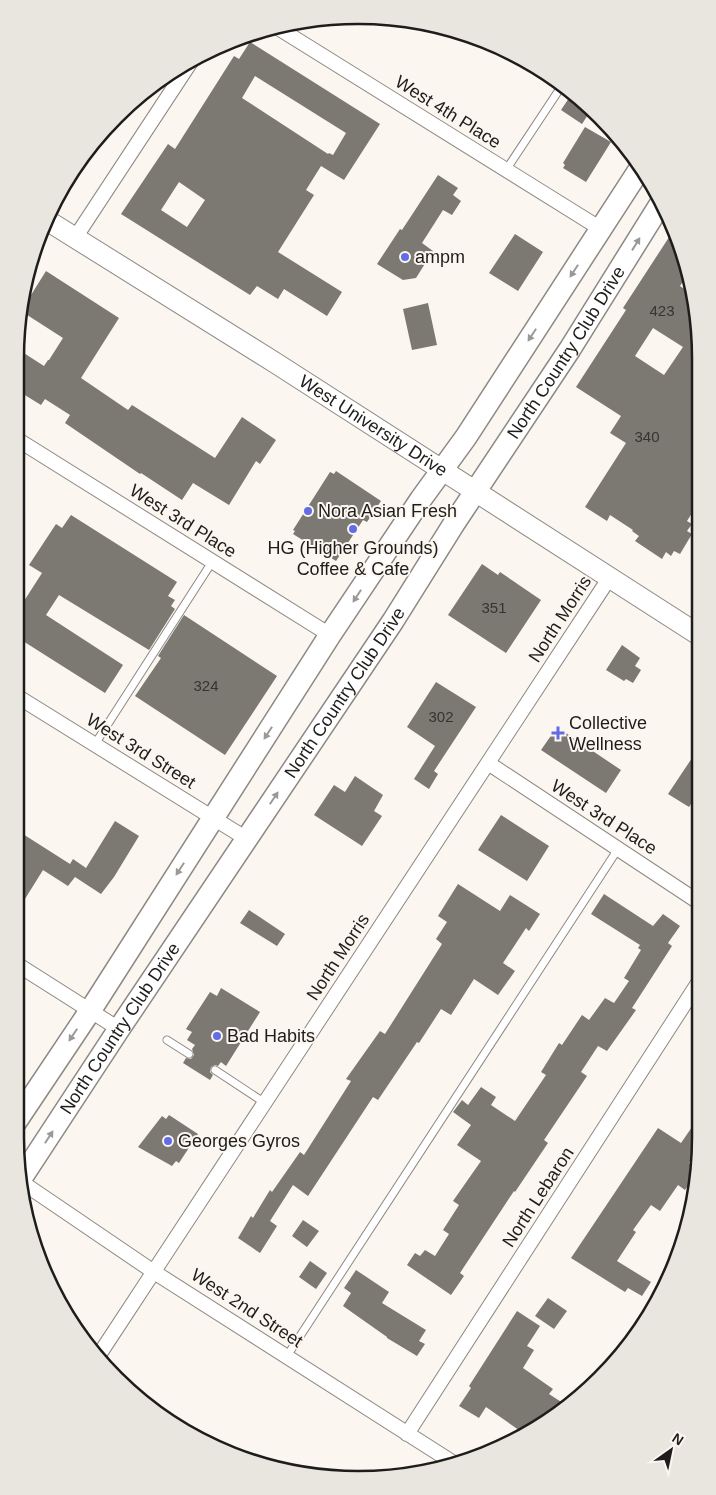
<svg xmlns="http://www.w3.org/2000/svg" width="716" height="1495" viewBox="0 0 716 1495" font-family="Helvetica,sans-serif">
<rect width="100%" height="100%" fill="#fbf6f0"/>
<path fill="#7c7872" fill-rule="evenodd" d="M 250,42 L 380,124 L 344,180 L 321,166 L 306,190 L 314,195 L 278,252 L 342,292 L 327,316 L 284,289 L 278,299 L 257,286 L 250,295 L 121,214 L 168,144 L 175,149 L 234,56 L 239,59 ZM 255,76 L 346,133 L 333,155 L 329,153 L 328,154 L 242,98 ZM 179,182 L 205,200 L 187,227 L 161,210 Z
M 573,92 L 591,110 L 582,124 L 561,110 Z
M 585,127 L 611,142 L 586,182 L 563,168 L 565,165 L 563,163 Z
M 438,175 L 458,188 L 453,195 L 461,201 L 452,215 L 443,210 L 422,243 L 433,251 L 416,278 L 403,280 L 377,264 L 400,229 L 402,230 Z
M 675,228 L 688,274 L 680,286 L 693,295 L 698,313 L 699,502 L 687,521 L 692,524 L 687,531 L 692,534 L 680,554 L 674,551 L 671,556 L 666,552 L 662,559 L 635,541 L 639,536 L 632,531 L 633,530 L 610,515 L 607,521 L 585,507 L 626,443 L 610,433 L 621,416 L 576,387 L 626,310 L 623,308 ZM 653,328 L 683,347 L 664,375 L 635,356 Z
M 515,234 L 543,252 L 518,291 L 489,273 Z
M 46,271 L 119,318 L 81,378 L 128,410 L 132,405 L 215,458 L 242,417 L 276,440 L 260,464 L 256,461 L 229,505 L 193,483 L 182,500 L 141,473 L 140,474 L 65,423 L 70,415 L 45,399 L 41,405 L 15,389 L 16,348 L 44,366 L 48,360 L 49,360 L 63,338 L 21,311 Z
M 428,303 L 437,345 L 412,350 L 403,309 Z
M 336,471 L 381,501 L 367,522 L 363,520 L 336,561 L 293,534 L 295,531 L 293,530 L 330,472 L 334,474 Z
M 71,515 L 177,582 L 168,596 L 175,600 L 171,606 L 175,609 L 149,650 L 59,595 L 46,615 L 123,665 L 105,693 L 15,636 L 15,615 L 42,573 L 29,565 L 56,524 L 62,528 Z
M 482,564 L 498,575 L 500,572 L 541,600 L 506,653 L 448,615 Z
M 184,615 L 277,676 L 225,755 L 135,696 L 161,658 L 158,656 Z
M 622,645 L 640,658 L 635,666 L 641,670 L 633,683 L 626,679 L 624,681 L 606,670 Z
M 436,682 L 476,707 L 434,771 L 438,774 L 429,789 L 414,779 L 435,746 L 407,727 Z
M 557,727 L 621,770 L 606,793 L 541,750 Z
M 700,746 L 700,790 L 689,807 L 668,794 Z
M 355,776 L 383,795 L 374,811 L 382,816 L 362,846 L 314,815 L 334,785 L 345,792 Z
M 501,815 L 549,846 L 527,881 L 478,850 Z
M 115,821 L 139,836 L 114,877 L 101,894 L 75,877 L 68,886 L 43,870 L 15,915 L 15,829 L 70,864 L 73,859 L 86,868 Z
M 458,884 L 500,911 L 510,895 L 540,914 L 529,931 L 526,928 L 503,963 L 515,971 L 498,995 L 474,979 L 451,1015 L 441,1009 L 419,1043 L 417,1042 L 378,1100 L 373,1097 L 308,1196 L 293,1185 L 270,1221 L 277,1226 L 260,1253 L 238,1238 L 251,1216 L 253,1218 L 270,1190 L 272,1192 L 300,1152 L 304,1155 L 351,1081 L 346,1079 L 380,1031 L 385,1034 L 442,944 L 436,939 L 447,922 L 438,916 Z
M 604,894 L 653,926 L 663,914 L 680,926 L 668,943 L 672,946 L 632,1008 L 636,1010 L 607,1051 L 598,1046 L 581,1072 L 587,1076 L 544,1140 L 548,1143 L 515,1192 L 514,1191 L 460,1273 L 464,1276 L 451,1295 L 407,1265 L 415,1253 L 420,1256 L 425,1250 L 435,1256 L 449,1234 L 443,1230 L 459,1205 L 453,1201 L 481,1161 L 457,1145 L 471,1125 L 453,1112 L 462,1100 L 468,1105 L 481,1087 L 496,1097 L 491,1105 L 515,1121 L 546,1075 L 541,1072 L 559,1043 L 562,1045 L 582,1015 L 589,1020 L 605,998 L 614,1003 L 629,981 L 624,978 L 641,950 L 638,948 L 640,945 L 591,914 Z
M 249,910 L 285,934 L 277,946 L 240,923 Z
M 221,988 L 260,1012 L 226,1066 L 221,1062 L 218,1066 L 215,1065 L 211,1067 L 210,1072 L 213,1075 L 210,1080 L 183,1063 L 186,1058 L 191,1059 L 194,1055 L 192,1049 L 195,1045 L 187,1040 L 192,1032 L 186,1029 L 210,992 L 217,996 Z
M 701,1114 L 700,1147 L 689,1163 L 698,1169 L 698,1171 L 685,1190 L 678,1185 L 660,1211 L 651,1205 L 633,1230 L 636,1232 L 617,1261 L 651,1282 L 642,1296 L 628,1288 L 625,1292 L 571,1258 L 658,1128 L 681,1143 Z
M 169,1115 L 198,1134 L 179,1163 L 176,1161 L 172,1166 L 138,1147 L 162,1116 L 166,1119 Z
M 303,1220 L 319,1231 L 307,1247 L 292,1236 Z
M 310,1261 L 327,1273 L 316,1289 L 299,1277 Z
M 356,1270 L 389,1292 L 382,1303 L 426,1330 L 419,1341 L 425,1344 L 417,1356 L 387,1338 L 387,1337 L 343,1306 L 351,1293 L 344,1288 Z
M 548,1298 L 567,1311 L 554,1329 L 535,1316 Z
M 517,1311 L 540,1326 L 527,1346 L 534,1350 L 523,1368 L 553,1389 L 549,1394 L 569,1407 L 526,1435 L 486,1407 L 479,1418 L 459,1406 L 471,1388 L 469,1386 Z"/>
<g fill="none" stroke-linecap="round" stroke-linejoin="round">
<defs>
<path id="service" d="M 506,170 L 563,84
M 95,744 L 212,562
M 167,1040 L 189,1054
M 215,1070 L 265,1103
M 287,1356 L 618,849"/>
<path id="minor" d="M 275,26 L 601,229
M 75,238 L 192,60
M 15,438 L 330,635
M 15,695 L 247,839
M 488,763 L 700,903
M 15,963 L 119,1029
M 23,1183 L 154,1272 L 452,1462
M 97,1358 L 610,577
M 407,1434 L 700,980"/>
<g id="secondary">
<path id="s1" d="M 45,219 L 274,362 L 699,635"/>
</g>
<g id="primary">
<path d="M 15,1123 L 90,1011 L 330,635 L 421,499 L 466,437 L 641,167"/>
<path id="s2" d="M 22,1177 L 119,1029 L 393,621 L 455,522 L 570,349 L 661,203"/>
</g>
</defs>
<use href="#service" stroke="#8d8883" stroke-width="9"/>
<use href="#minor" stroke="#8d8883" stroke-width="16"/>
<use href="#secondary" stroke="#8d8883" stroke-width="22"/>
<use href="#primary" stroke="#8d8883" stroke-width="24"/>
<use href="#service" stroke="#fff" stroke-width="7"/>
<use href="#minor" stroke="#fff" stroke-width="14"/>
<use href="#secondary" stroke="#fff" stroke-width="20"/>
<use href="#primary" stroke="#fff" stroke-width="21"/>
</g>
<defs><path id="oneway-solid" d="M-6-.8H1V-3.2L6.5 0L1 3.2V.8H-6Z" transform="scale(1.25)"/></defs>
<g fill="#9a9998">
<use href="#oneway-solid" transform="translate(636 244) rotate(-58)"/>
<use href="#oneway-solid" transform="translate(574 271) rotate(123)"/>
<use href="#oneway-solid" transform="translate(532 335) rotate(123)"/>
<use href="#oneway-solid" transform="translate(357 596) rotate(123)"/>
<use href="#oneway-solid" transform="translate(268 733) rotate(123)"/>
<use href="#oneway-solid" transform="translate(274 798) rotate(-56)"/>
<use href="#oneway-solid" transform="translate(180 869) rotate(123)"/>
<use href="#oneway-solid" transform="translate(73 1035) rotate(124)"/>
<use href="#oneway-solid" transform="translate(49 1137) rotate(-57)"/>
</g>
<g fill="#626ce4" stroke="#fbf6f0" stroke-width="2">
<circle cx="405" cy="257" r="5"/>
<circle cx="308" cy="511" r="5"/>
<circle cx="353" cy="529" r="5"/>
<path d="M555.5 725.5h5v5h5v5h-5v5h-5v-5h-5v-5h5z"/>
<circle cx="217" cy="1036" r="5"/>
<circle cx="168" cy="1141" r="5"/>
</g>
<g text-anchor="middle" stroke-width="4" stroke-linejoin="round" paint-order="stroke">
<g font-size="15" fill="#363431">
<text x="662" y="316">423</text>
<text x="647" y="442">340</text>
<text x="494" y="613">351</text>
<text x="206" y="691">324</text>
<text x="441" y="722">302</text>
</g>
<g font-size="18" fill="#1f1d1b" stroke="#fbf6f0">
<text transform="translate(448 112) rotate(32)" y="6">West 4th Place</text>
<text dy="6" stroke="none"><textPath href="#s2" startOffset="988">North Country Club Drive</textPath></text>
<text dy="6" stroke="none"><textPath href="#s1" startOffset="388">West University Drive</textPath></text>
<text transform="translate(183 521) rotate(32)" y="6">West 3rd Place</text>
<text transform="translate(560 619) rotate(-57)" y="6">North Morris</text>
<text dy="6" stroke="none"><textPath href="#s2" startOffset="582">North Country Club Drive</textPath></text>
<text transform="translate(141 751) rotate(32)" y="6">West 3rd Street</text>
<text transform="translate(604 817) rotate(33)" y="6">West 3rd Place</text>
<text transform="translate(338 957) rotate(-57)" y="6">North Morris</text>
<text dy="6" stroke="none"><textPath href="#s2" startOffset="178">North Country Club Drive</textPath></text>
<text transform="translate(538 1197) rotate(-57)" y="6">North Lebaron</text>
<text transform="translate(247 1308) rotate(33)" y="6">West 2nd Street</text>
</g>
<g font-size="18" fill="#1f1d1b" stroke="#fbf6f0" text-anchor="start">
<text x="415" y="263">ampm</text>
<text x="318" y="517">Nora Asian Fresh</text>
<text x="353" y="554" text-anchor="middle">HG (Higher Grounds)<tspan x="353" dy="21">Coffee &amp; Cafe</tspan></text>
<text x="569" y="729">Collective<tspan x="569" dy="21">Wellness</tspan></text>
<text x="227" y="1042">Bad Habits</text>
<text x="178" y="1147">Georges Gyros</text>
</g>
</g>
<path d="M0 0H716V1495H0ZM358 24H358A334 334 0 0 1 692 358V1137A334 334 0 0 1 358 1471H358A334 334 0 0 1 24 1137V358A334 334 0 0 1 358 24Z" fill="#e9e5df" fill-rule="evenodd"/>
<path fill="none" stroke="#1f1d1b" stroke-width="2.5" d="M358 24H358A334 334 0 0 1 692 358V1137A334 334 0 0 1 358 1471H358A334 334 0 0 1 24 1137V358A334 334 0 0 1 358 24Z"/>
<g transform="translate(671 1450) rotate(33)" stroke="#fbf6f0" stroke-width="4" paint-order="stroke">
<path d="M0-4L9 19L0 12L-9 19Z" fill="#1f1d1b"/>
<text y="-8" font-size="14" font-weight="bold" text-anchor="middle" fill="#1f1d1b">N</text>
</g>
</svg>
